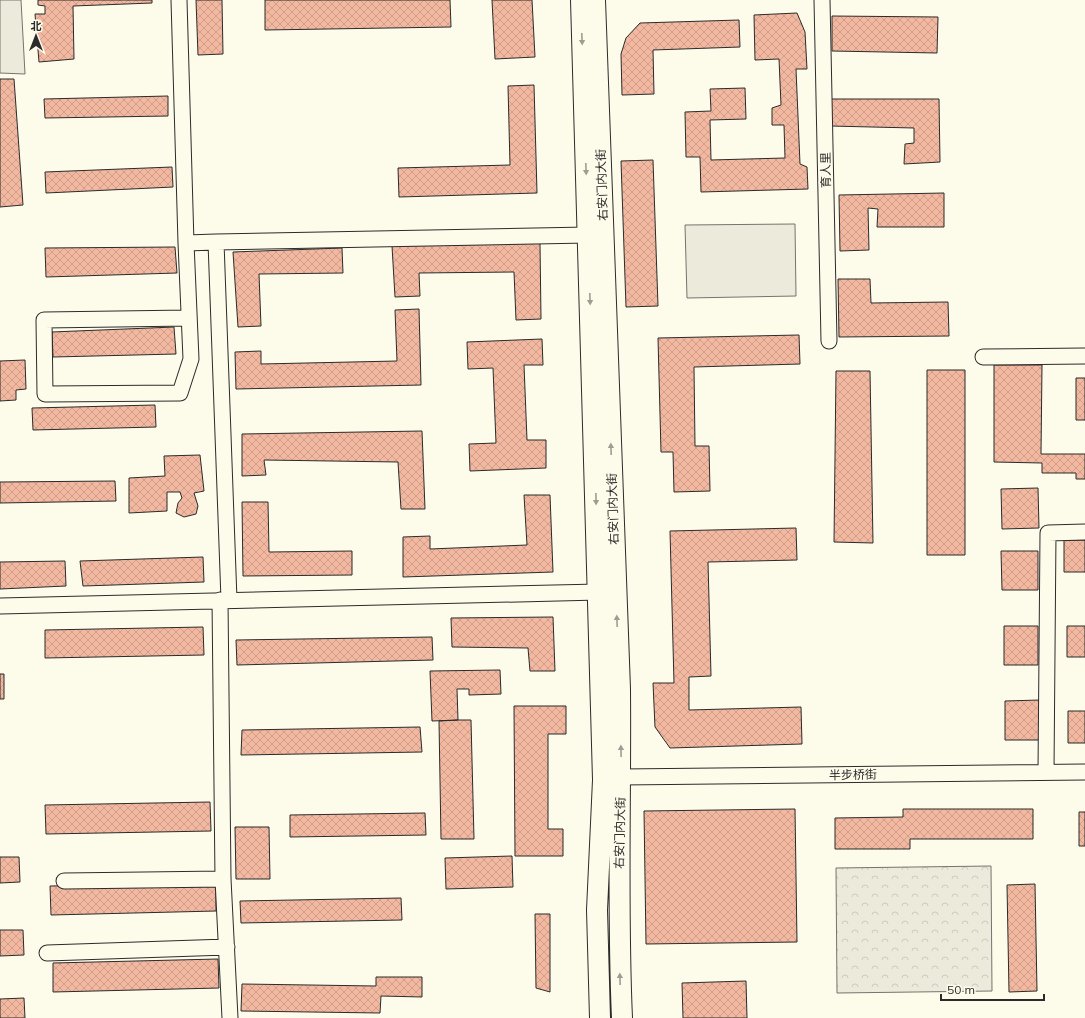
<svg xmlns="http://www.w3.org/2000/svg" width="1085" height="1018" viewBox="0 0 1085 1018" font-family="Mulish,'Noto Sans SC',sans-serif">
<defs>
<pattern id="forest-crowns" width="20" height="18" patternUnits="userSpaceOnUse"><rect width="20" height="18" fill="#ecebdb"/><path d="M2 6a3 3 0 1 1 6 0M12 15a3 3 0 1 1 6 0" fill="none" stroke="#cbcabc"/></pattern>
<pattern id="building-cross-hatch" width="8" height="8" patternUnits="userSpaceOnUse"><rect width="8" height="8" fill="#f2b8a0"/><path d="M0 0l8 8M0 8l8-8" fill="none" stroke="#d09e8a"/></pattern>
</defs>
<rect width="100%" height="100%" fill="#fdfbea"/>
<path fill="#ecebdb" stroke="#74746e" d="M 0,0 L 21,0 L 25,74 L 0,73 Z
M 795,224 L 796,296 L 687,298 L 685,225 Z"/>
<path fill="url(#forest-crowns)" stroke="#74746e" d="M 991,866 L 992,991 L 837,993 L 836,868 Z"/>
<path fill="url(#building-cross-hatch)" stroke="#2b2b2b" d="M 38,0 L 152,0 L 152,3 L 73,6 L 74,59 L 39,62 L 35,14 L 45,14 L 45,6 L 38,5 Z
M 196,0 L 222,0 L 223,54 L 198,55 Z
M 265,0 L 450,0 L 451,27 L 265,30 Z
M 492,0 L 532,0 L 535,57 L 495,59 Z
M 797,13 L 805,32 L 807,69 L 796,69 L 800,164 L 807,167 L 808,189 L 701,192 L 700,157 L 686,157 L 685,112 L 711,111 L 710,89 L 745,88 L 746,119 L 710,120 L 711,160 L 785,158 L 784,125 L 772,125 L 772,108 L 781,105 L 779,59 L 755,60 L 754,15 Z
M 832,16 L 938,17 L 937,53 L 832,51 Z
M 739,20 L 740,47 L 653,50 L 654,94 L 622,95 L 621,54 L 626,38 L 640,23 Z
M 0,79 L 14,79 L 23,205 L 0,207 Z
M 534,85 L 537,193 L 399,197 L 398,168 L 510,165 L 508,86 Z
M 168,96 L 168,116 L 45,118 L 44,99 Z
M 831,99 L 939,99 L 940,162 L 904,164 L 905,144 L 914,143 L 914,128 L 830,126 Z
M 653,160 L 658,306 L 626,307 L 621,161 Z
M 172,167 L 173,187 L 46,193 L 45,172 Z
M 944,193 L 944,227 L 877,227 L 878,209 L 868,208 L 869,250 L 840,251 L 839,195 Z
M 540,243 L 541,319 L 516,320 L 514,272 L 419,273 L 420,296 L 395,297 L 392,246 Z
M 175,247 L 177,273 L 46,277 L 45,248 Z
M 342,248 L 343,273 L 259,274 L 261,326 L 238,327 L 233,252 Z
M 838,279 L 870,279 L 871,303 L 948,302 L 949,336 L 839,337 Z
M 419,309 L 421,385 L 236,389 L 235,352 L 261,351 L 261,364 L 397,361 L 395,310 Z
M 174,327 L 176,354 L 53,357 L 52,332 Z
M 799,335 L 800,364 L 694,367 L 695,446 L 709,446 L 710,491 L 674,492 L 673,452 L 661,452 L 658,338 Z
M 542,339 L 543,365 L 524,365 L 527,440 L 546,440 L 546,468 L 470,471 L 469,444 L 496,443 L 493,368 L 468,369 L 467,342 Z
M 25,360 L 26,389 L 16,390 L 16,400 L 0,401 L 0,361 Z
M 994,365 L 1042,365 L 1041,454 L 1085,454 L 1085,479 L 1076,479 L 1076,473 L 1042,473 L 1042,463 L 994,462 Z
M 927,370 L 965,370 L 965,555 L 927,555 Z
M 836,371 L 870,371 L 873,543 L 834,542 Z
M 1076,378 L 1085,378 L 1085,420 L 1076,420 Z
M 155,405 L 156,427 L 33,430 L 32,408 Z
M 422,431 L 425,509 L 401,509 L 398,462 L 264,460 L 266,475 L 242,476 L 242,434 Z
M 200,455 L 204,491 L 194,493 L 198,506 L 196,514 L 184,517 L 176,513 L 178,503 L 182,498 L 180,492 L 167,492 L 167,511 L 129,513 L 129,478 L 165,476 L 164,456 Z
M 115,481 L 116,501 L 0,503 L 0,482 Z
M 1038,488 L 1039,528 L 1002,529 L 1001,489 Z
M 524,495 L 550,495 L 553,572 L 403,577 L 403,537 L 430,536 L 430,549 L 527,545 Z
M 242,502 L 268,502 L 269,552 L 352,551 L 352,575 L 243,576 Z
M 796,528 L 797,560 L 708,562 L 711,676 L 689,677 L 689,710 L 801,707 L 802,744 L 670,748 L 655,727 L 653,683 L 674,683 L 670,531 Z
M 1064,540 L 1085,540 L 1085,572 L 1064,572 Z
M 1001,551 L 1038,551 L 1038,590 L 1002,590 Z
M 203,557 L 204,582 L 83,586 L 80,561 Z
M 65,561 L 66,586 L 0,589 L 0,562 Z
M 553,617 L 555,671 L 530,671 L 528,648 L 452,647 L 451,618 Z
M 1004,626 L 1038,626 L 1038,665 L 1004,665 Z
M 1067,626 L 1085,626 L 1085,657 L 1067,657 Z
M 203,627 L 204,655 L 45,658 L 45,630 Z
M 432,637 L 433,660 L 237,665 L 236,640 Z
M 500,670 L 501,694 L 469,695 L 469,689 L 457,689 L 458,720 L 432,721 L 430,671 Z
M 0,674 L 4,674 L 4,699 L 0,699 Z
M 1040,700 L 1040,740 L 1005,740 L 1005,701 Z
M 514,706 L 566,706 L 566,734 L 548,734 L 548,829 L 563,829 L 563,856 L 515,856 Z
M 1068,711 L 1085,711 L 1085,743 L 1068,743 Z
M 458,720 L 471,720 L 474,839 L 441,839 L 439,721 Z
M 420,727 L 422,752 L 241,755 L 242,730 Z
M 210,802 L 211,831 L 46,834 L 45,805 Z
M 795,809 L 797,942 L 646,944 L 644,811 Z
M 903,809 L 1033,809 L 1033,839 L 910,839 L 910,849 L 835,849 L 835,818 L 903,817 Z
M 1079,812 L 1085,812 L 1085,846 L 1079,846 Z
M 425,813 L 426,835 L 290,837 L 290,815 Z
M 235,827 L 269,827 L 270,879 L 236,879 Z
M 512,856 L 513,887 L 446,889 L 445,858 Z
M 0,857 L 19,857 L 20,882 L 0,883 Z
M 216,883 L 216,911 L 51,915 L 50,886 Z
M 1035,884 L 1037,991 L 1009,992 L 1007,885 Z
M 401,898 L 402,920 L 241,923 L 240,901 Z
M 535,914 L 550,914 L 550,992 L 536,988 Z
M 0,930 L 23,930 L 24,955 L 0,956 Z
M 218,959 L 219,988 L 53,992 L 53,963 Z
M 376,977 L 422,977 L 422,997 L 381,996 L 380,1013 L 241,1011 L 242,984 L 376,986 Z
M 746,981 L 747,1018 L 683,1018 L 682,983 Z
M 24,998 L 25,1018 L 0,1018 L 0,999 Z"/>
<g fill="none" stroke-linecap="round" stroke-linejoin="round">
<defs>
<path id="minor" d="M 179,0 L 186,243 L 216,242 L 229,600
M 822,0 L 829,341
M 216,242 L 588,235
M 186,243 L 191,359 L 180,393 L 45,394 L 44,320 L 189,318
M 983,357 L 1085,356
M 220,600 L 223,879 L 230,1018
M 0,606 L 599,592
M 1046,772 L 1048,533 L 1085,532
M 621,777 L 1085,772
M 64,881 L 223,879
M 47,953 L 227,947"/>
<path id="major" d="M 581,0 L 603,780 L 597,910 L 600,1018
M 595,0 L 620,689 C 621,799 617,908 622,1018"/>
</defs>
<use href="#minor" stroke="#2b2b2b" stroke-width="17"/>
<use href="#major" stroke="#2b2b2b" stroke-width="22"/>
<use href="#minor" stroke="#fdfbea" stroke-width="15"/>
<use href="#major" stroke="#fdfbea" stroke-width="20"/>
</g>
<defs><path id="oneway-solid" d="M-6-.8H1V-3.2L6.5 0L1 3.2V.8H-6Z"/></defs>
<g fill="#9e9d94">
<use href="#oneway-solid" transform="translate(582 39) rotate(88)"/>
<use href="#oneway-solid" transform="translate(586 169) rotate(88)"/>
<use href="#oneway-solid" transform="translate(590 299) rotate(88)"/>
<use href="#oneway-solid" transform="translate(611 449) rotate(-92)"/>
<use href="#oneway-solid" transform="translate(596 499) rotate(89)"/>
<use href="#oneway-solid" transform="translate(617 621) rotate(-92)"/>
<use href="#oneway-solid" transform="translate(621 751) rotate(-91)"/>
<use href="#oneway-solid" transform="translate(620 979) rotate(-92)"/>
</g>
<g text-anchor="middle" stroke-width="3" stroke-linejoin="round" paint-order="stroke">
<g font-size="12" fill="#2b2b2b" stroke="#fdfbea">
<text transform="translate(826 170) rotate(-91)" y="4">育人里</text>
<text transform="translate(602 185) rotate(-92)" y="4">右安门内大街</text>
<text transform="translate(613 509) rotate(-92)" y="4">右安门内大街</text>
<text transform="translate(853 775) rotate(-1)" y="4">半步桥街</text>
<text transform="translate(620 833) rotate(-89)" y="4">右安门内大街</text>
</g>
</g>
<g transform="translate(36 36)" stroke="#fdfbea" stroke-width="3" paint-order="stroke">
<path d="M0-3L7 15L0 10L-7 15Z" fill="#2b2b2b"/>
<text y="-6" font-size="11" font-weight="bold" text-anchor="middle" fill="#2b2b2b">北</text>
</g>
<path d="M941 994v6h103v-6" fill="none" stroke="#2b2b2b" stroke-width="2"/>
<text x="947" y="994" font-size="12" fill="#2b2b2b" stroke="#fdfbea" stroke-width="3" paint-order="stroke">50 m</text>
</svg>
